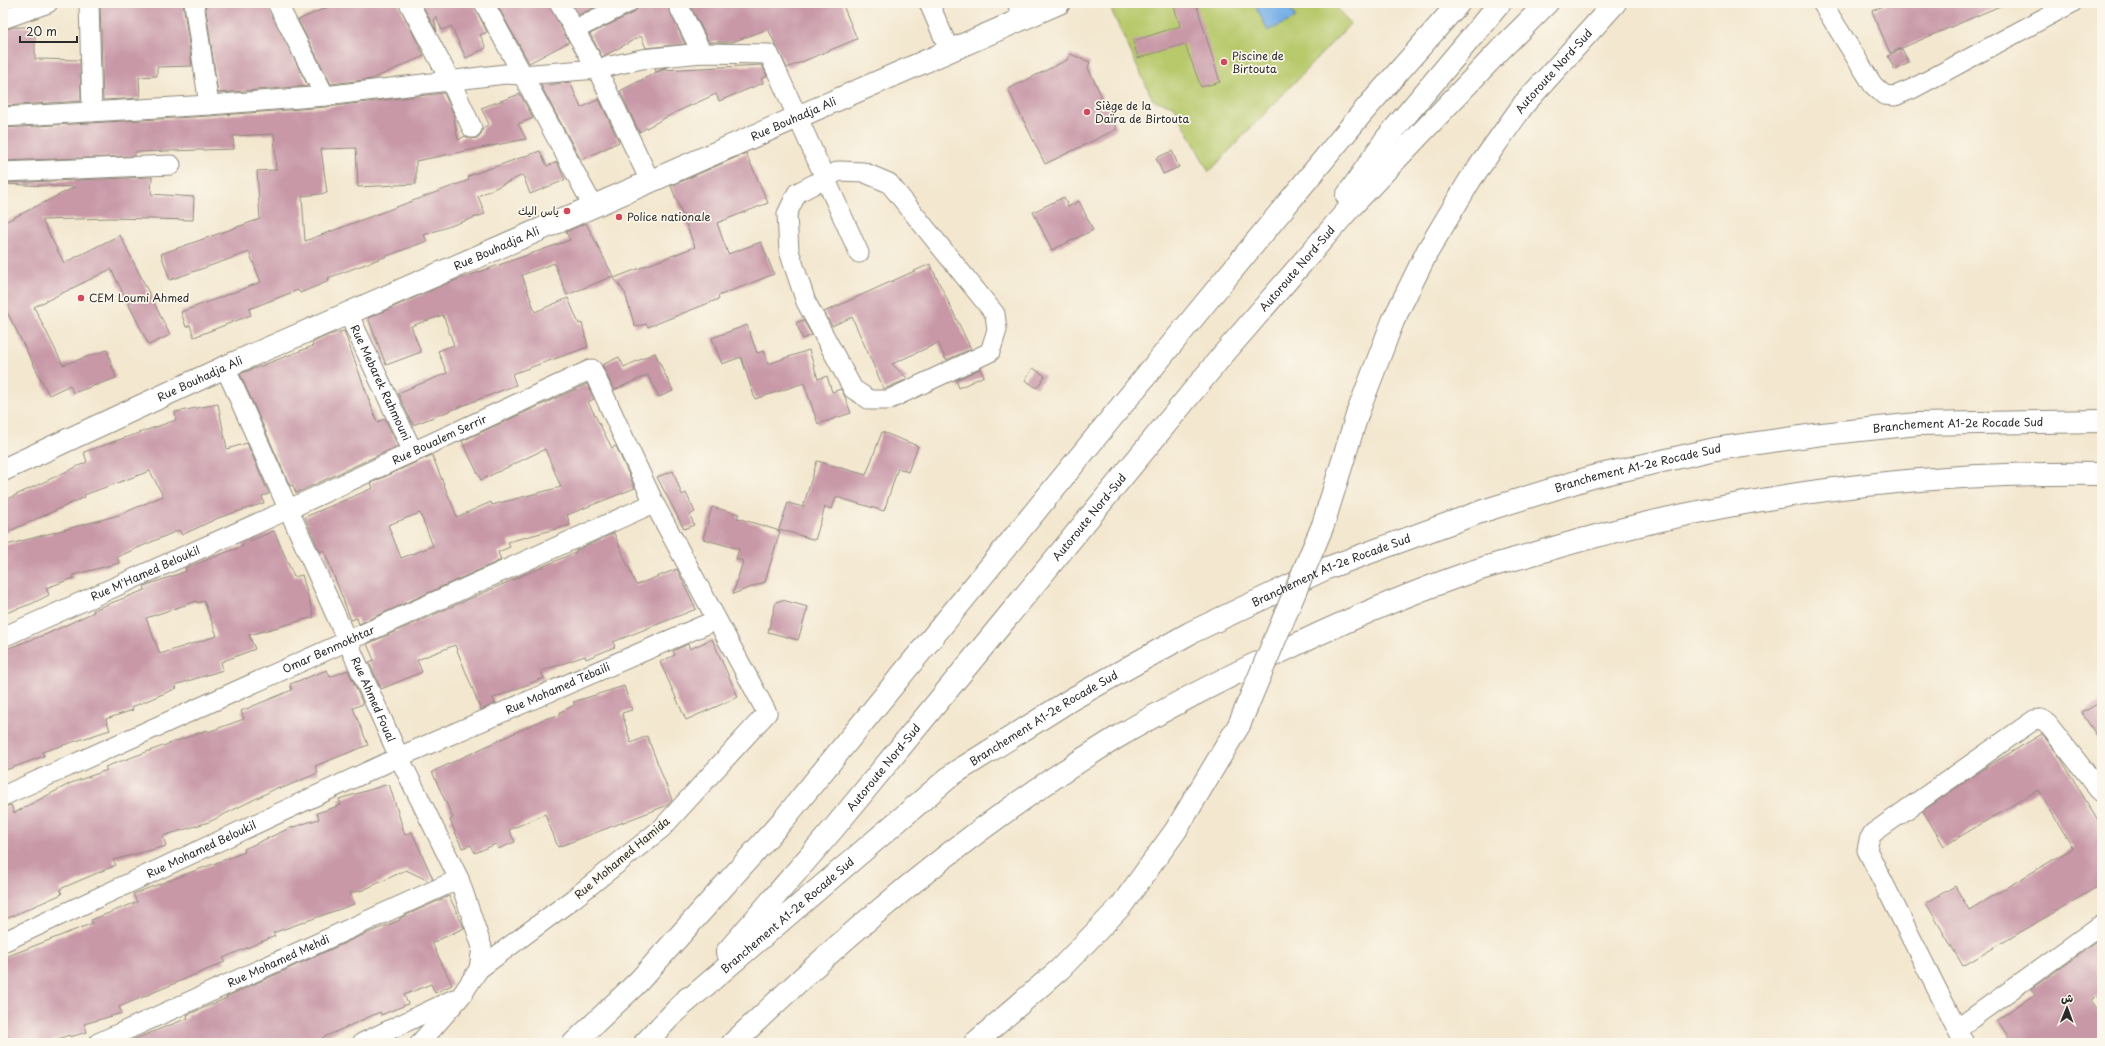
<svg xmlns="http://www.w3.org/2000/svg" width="2105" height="1046" viewBox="0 0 2105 1046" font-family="'Playpen Sans','Playpen Sans Arabic',sans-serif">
<rect width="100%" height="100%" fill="#fbf7ec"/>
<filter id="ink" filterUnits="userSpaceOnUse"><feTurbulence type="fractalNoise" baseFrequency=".025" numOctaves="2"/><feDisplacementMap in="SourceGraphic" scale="8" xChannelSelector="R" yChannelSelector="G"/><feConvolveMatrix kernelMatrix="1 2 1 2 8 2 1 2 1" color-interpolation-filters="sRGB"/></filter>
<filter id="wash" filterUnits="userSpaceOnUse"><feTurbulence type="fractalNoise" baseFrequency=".012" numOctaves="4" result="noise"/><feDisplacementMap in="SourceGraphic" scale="16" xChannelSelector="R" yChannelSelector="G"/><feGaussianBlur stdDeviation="0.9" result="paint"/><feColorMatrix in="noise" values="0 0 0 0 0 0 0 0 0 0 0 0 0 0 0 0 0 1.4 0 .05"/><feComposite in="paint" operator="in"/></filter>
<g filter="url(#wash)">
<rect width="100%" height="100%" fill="#f3e7cf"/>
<path fill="#b8c96c" stroke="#727a4c" d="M 1108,3 L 1333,3 L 1350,24 L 1209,172 L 1174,106 L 1153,100 Z"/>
<path fill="#77afe6" stroke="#516d88" d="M 1254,3 L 1288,3 L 1296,18 L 1268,31 Z"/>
<g id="blocks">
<path fill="#c898a7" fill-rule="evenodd" d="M 100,3 L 183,3 L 192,66 L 157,67 L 157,76 L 139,77 L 140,98 L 103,100 Z
M 205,3 L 266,3 L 308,86 L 218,93 Z
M 337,3 L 398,3 L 424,56 L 372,79 L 331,84 L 298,20 Z
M 421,3 L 473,3 L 487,32 L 480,35 L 486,48 L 466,58 L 451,26 L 442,30 L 436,17 L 434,18 L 437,32 Z
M 496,3 L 548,3 L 569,42 L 529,63 Z
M 572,3 L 603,3 L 579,15 Z
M 639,3 L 666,3 L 685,44 L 646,48 L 641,36 L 602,57 L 590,34 L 633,13 L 637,9 Z
M 689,3 L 842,3 L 857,39 L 787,68 L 768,29 L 732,42 L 709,42 Z
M 1173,3 L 1196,3 L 1220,82 L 1201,87 L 1185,44 L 1138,58 L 1133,41 L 1180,26 Z
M 1890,3 L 2007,3 L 1890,53 L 1872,11 Z
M 14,27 L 35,27 L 35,59 L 80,60 L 81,101 L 3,106 L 3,30 Z
M 1902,49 L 1909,63 L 1895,70 L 1888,56 Z
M 1070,54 L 1090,62 L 1088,68 L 1117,129 L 1045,164 L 1008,89 L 1067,60 Z
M 762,65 L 767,76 L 761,79 L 763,83 L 719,101 L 716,94 L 674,113 L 639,132 L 620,91 L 661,70 L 656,72 L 655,69 L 668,67 L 661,70 Z
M 570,82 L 581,108 L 599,99 L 619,142 L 581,160 L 541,86 Z
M 444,93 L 453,113 L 458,140 L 465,136 L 471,139 L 477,138 L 481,134 L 483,128 L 489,124 L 481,108 L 520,94 L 533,118 L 518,124 L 526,139 L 416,161 L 416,184 L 358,187 L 356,148 L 321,149 L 327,193 L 302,196 L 305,241 L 469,180 L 468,176 L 540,151 L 547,166 L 557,162 L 565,180 L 530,194 L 523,175 L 478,196 L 485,214 L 424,235 L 427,241 L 328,278 L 329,281 L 300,293 L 298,290 L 249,309 L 251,315 L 194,337 L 190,325 L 186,327 L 181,312 L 261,282 L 249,252 L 170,280 L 161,254 L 260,219 L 257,171 L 276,170 L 274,134 L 233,136 L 234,149 L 135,152 L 135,156 L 3,161 L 3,128 L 210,116 L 326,107 Z
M 1172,151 L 1179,167 L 1163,174 L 1156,158 Z
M 746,153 L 768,203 L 717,223 L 728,254 L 761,242 L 774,274 L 718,296 L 719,299 L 648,327 L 646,324 L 635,327 L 625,293 L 614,278 L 695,247 L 671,186 Z
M 152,177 L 151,194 L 194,197 L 193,220 L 111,218 L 42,220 L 64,263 L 120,235 L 170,335 L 149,345 L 111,269 L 34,307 L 63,365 L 107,350 L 116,378 L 73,393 L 70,385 L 49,395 L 3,304 L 3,223 L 75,187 L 3,184 L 3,183 Z
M 1064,197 L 1068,207 L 1079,201 L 1093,230 L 1052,250 L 1033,212 Z
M 586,223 L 613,276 L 567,295 L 554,263 L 522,275 L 535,312 L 568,298 L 579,324 L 582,323 L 588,347 L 512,374 L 516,385 L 413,425 L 398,393 L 447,373 L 438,351 L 454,345 L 443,315 L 411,326 L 421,352 L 386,365 L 368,318 L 448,283 L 570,240 L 566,232 Z
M 930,264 L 971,349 L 946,360 L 938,343 L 892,364 L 908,379 L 884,389 L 852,317 L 832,326 L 824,312 Z
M 803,320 L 812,335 L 803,339 L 796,323 Z
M 747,325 L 757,353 L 764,351 L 768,364 L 809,350 L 818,379 L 827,376 L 832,392 L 841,389 L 845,397 L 851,413 L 818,424 L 804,383 L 755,399 L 741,357 L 722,364 L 712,338 Z
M 344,331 L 377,422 L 385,419 L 398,446 L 296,493 L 293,485 L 290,486 L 240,374 L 313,346 L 312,343 L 328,335 Z
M 655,353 L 673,391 L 659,397 L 648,375 L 614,390 L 602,365 L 619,357 L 624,367 Z
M 1033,368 L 1045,376 L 1037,388 L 1025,380 Z
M 980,369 L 984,376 L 959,388 L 956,380 Z
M 587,384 L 594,399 L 588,402 L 612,448 L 616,446 L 635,488 L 567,515 L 570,525 L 508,542 L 510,547 L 498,552 L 501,560 L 359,624 L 357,618 L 351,620 L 324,550 L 320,552 L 305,517 L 373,488 L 371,483 L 432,455 L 457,517 L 491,502 L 492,505 L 561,487 L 545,449 L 481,480 L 462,441 ZM 420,513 L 433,546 L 401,558 L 388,525 Z
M 218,404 L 227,449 L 247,443 L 269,494 L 262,496 L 264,503 L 218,518 L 182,535 L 179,530 L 117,557 L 119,563 L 73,575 L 74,578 L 46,588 L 49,595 L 31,604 L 3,614 L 3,546 L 119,515 L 163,496 L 150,471 L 84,495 L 85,497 L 3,534 L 3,501 L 87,462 L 84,452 L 176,420 L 175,412 Z
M 882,432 L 918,446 L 908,472 L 898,468 L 884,511 L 836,497 L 832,509 L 825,507 L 815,540 L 779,529 L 788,503 L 803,507 L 817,461 L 866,475 Z
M 673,471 L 682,495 L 686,493 L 695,512 L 690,515 L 694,525 L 684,529 L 657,477 Z
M 712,507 L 739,514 L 737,518 L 780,531 L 765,582 L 733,594 L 743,561 L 736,559 L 739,549 L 703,539 Z
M 274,531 L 294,577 L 302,575 L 314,617 L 249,635 L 255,649 L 221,662 L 223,670 L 175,685 L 177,688 L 132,707 L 133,710 L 106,719 L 110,730 L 42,752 L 44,756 L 3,771 L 3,650 L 47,634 L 94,612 L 93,610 L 145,590 L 144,586 L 187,571 L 185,568 L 243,546 L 242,544 ZM 197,601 L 197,603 L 204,601 L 217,636 L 160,654 L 146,618 Z
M 614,533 L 636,585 L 677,569 L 696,609 L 613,642 L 615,647 L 586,659 L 585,656 L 541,671 L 544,678 L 493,698 L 495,704 L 481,710 L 455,645 L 417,660 L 422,672 L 381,689 L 369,662 L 374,660 L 367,644 L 576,552 L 575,551 Z
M 782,600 L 808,607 L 798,640 L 768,632 L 776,602 Z
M 712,639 L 738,697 L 686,720 L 660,662 L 675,655 L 673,651 L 688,644 L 690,649 Z
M 327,670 L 330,677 L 348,670 L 363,704 L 353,708 L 368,745 L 315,766 L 318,773 L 280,789 L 279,787 L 209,822 L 163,836 L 166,846 L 113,860 L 116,865 L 60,889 L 62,894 L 3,920 L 3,807 L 11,805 L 14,813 L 71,783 L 107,770 L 105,767 L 207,730 L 208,732 L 244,719 L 241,711 L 292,690 L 290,684 Z
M 624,686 L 632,710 L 622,713 L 631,743 L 647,736 L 672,800 L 668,805 L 558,847 L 545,814 L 509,830 L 515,842 L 498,849 L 496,844 L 475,853 L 471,845 L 462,848 L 450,820 L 453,818 L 432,772 L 544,719 L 560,715 L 560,712 L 575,705 L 573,702 Z
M 2102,701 L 2102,744 L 2082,713 Z
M 2042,734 L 2060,757 L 2102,828 L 2102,884 L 1963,966 L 1926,903 L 1955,886 L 1969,910 L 2073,848 L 2038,790 L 1944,846 L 1923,811 L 1988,766 Z
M 389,784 L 405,835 L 412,832 L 433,879 L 429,881 L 406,870 L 363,890 L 350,893 L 354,904 L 273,933 L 275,936 L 223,958 L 225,962 L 119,1007 L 122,1013 L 84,1024 L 87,1032 L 70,1037 L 69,1035 L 47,1043 L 10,1043 L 3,1025 L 3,958 L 93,923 L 91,920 L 137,902 L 133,894 L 245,852 L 244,849 L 290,828 L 319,819 L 317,813 L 341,805 L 339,799 Z
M 449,896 L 464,928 L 432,943 L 452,985 L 435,993 L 431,984 L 404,995 L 408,1004 L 381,1015 L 380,1012 L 322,1038 L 324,1043 L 125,1043 L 188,1018 L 187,1015 L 227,998 L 226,997 L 358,937 L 400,920 L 400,918 Z
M 2102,938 L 2102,993 L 2090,1001 L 2102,1018 L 2102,1043 L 2013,1043 L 1997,1020 L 2035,994 L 2031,989 Z"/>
</g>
</g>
<g filter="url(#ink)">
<use href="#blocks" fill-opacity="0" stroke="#8f897d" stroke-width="1"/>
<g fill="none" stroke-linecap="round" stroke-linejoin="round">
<defs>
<g id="minor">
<path d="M 89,3 L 92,112"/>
<path d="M 194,3 L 209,105"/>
<path d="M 277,3 L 325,96"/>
<path d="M 409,3 L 450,80 L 472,128"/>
<path d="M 484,3 L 593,206"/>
<path d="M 559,3 L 597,69 L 650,181"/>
<path d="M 677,3 L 702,53"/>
<path d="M 929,3 L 950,52"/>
<path d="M 1017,3 L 1024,19"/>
<path d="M 1822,3 L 1873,85 L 1884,95 L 1895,96 L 1914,88 L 2072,3"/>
<path d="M 3,19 L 48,3"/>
<path d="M 574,30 L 628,3"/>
<path d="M 3,117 L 209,105 L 325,96 L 505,74 L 522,75 L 597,69 L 642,59 L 702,53 L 769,54 L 859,253"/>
<path d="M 839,171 L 863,172 L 889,183 L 995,314 L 997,330 L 990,352 L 888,400 L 870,400 L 853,389 L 806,302 L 789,251 L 787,214 L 797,193 Z"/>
<path d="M 3,172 L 171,165"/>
<path id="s1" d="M 348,313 L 413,452"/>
<path id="s2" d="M 225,367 L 399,757 L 459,879 L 482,947 L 479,969"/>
<path id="s3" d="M 3,637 L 287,510 L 592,369 L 654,503 L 767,713 L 662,828 L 573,899 L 479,969 L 461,996 L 420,1043"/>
<path id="s4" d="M 3,796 L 654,503"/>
<path id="s5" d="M 3,942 L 399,757 L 716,620"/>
<path d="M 1957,1029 L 2102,924"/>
<path id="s6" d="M 98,1043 L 459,879"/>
<path d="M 362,1043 L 454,999"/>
<path d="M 1964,1043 L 1867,850 L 1869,840 L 1873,833 L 2034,720 L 2041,719 L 2046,722 L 2102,793"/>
</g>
<g id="secondary">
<path id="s7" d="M 3,470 L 225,367 L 1059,3"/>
<path d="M 574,1043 L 638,982 L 784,819 L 1207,301 L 1362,113 L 1459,3"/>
</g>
<g id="motorway">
<path d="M 1347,196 L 1386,139 L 1500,3"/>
<path id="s8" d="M 1323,525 L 1358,412 L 1393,321 L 1427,252 L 1470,180 L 1524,104 L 1615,3"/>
<path id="s9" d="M 727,952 L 834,828 L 1221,357 L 1347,211 L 1501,49 L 1547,3"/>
<path id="s10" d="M 678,1009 L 953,774 L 1072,699 L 1190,633 L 1327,568 L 1486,510 L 1592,477 L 1715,449 L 1822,434 L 1917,424 L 2102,421"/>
<path d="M 645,1043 L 688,998"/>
<path d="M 733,1043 C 778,1001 822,958 869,919 C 946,853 1030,791 1116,738 C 1166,708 1219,681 1272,656 C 1334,626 1397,598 1462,575 C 1488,566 1516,559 1543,551 C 1727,496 1910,471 2102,474"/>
<path d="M 975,1043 L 1060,969 L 1121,906 L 1176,830 L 1239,725"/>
</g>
</defs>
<use href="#minor" stroke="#8f897d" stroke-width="21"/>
<use href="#secondary" stroke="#8f897d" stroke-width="24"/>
<use href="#motorway" stroke="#8f897d" stroke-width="24"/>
<use href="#minor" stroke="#fff" stroke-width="19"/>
<use href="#secondary" stroke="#fff" stroke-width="22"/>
<use href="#motorway" stroke="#fff" stroke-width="22"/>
<defs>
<path id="motorway-bridge" d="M 1239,725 L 1323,525"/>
</defs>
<use href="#motorway-bridge" stroke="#8f897d" stroke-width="24" stroke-linecap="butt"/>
<use href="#motorway-bridge" stroke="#fff" stroke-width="22"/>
</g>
</g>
<g fill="#d1495b" stroke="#fbf7ec" stroke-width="1.5">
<circle cx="1224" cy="62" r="4"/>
<circle cx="1087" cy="112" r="4"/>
<circle cx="567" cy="211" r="4"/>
<circle cx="619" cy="217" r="4"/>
<circle cx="81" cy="298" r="4"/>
</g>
<g text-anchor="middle" stroke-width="3.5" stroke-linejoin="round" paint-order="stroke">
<g font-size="11" fill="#2b2b2b" stroke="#fbf7ec" text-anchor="start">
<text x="1232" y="60">Piscine de<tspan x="1232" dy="13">Birtouta</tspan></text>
<text x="1095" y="110">Siège de la<tspan x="1095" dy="13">Daïra de Birtouta</tspan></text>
<text x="559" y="215" text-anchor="end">ياس اليك</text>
<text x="627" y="221">Police nationale</text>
<text x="89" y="302">CEM Loumi Ahmed</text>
</g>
<g font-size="11" fill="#2b2b2b" stroke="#fbf7ec">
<text dy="4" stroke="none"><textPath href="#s8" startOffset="514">Autoroute Nord-Sud</textPath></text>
<text dy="4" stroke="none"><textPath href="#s7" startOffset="865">Rue Bouhadja Ali</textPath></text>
<text dy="4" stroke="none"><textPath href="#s7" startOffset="541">Rue Bouhadja Ali</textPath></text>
<text dy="4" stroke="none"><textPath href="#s9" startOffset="890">Autoroute Nord-Sud</textPath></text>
<text dy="4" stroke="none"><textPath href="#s7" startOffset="217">Rue Bouhadja Ali</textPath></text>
<text dy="4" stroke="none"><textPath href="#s1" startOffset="77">Rue Mebarek Rahmouni</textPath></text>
<text dy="4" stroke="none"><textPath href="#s10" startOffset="1440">Branchement A1-2e Rocade Sud</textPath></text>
<text dy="4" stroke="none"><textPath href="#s3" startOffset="479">Rue Boualem Serrir</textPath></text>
<text dy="4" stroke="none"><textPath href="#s10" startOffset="1116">Branchement A1-2e Rocade Sud</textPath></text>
<text dy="4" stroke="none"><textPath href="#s9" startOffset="566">Autoroute Nord-Sud</textPath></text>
<text dy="4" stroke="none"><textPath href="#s10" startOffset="792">Branchement A1-2e Rocade Sud</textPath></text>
<text dy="4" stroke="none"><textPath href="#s3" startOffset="156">Rue M'Hamed Beloukil</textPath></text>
<text dy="4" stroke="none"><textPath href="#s4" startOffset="357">Omar Benmokhtar</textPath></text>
<text dy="4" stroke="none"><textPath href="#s5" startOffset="610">Rue Mohamed Tebaili</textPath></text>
<text dy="4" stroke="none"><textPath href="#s2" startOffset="364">Rue Ahmed Foual</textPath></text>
<text dy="4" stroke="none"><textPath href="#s10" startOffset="468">Branchement A1-2e Rocade Sud</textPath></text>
<text dy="4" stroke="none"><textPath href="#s9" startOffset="242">Autoroute Nord-Sud</textPath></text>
<text dy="4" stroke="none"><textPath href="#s5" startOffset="219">Rue Mohamed Beloukil</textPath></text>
<text transform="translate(622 858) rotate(-40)" y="4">Rue Mohamed Hamida</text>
<text dy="4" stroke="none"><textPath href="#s10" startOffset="144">Branchement A1-2e Rocade Sud</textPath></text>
<text dy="4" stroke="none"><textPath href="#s6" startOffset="198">Rue Mohamed Mehdi</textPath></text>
</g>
</g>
<rect width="2105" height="1046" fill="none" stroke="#fbf7ec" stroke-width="16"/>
<g transform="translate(2067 1008) rotate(1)" stroke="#fbf7ec" stroke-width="3" paint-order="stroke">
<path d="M0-3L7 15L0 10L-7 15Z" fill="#2b2b2b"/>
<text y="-6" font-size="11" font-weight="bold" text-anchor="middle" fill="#2b2b2b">ش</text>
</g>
<path d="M20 36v6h57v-6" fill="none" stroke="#2b2b2b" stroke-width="2"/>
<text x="26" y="36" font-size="12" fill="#2b2b2b" stroke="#fbf7ec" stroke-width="3" paint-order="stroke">20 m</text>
</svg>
